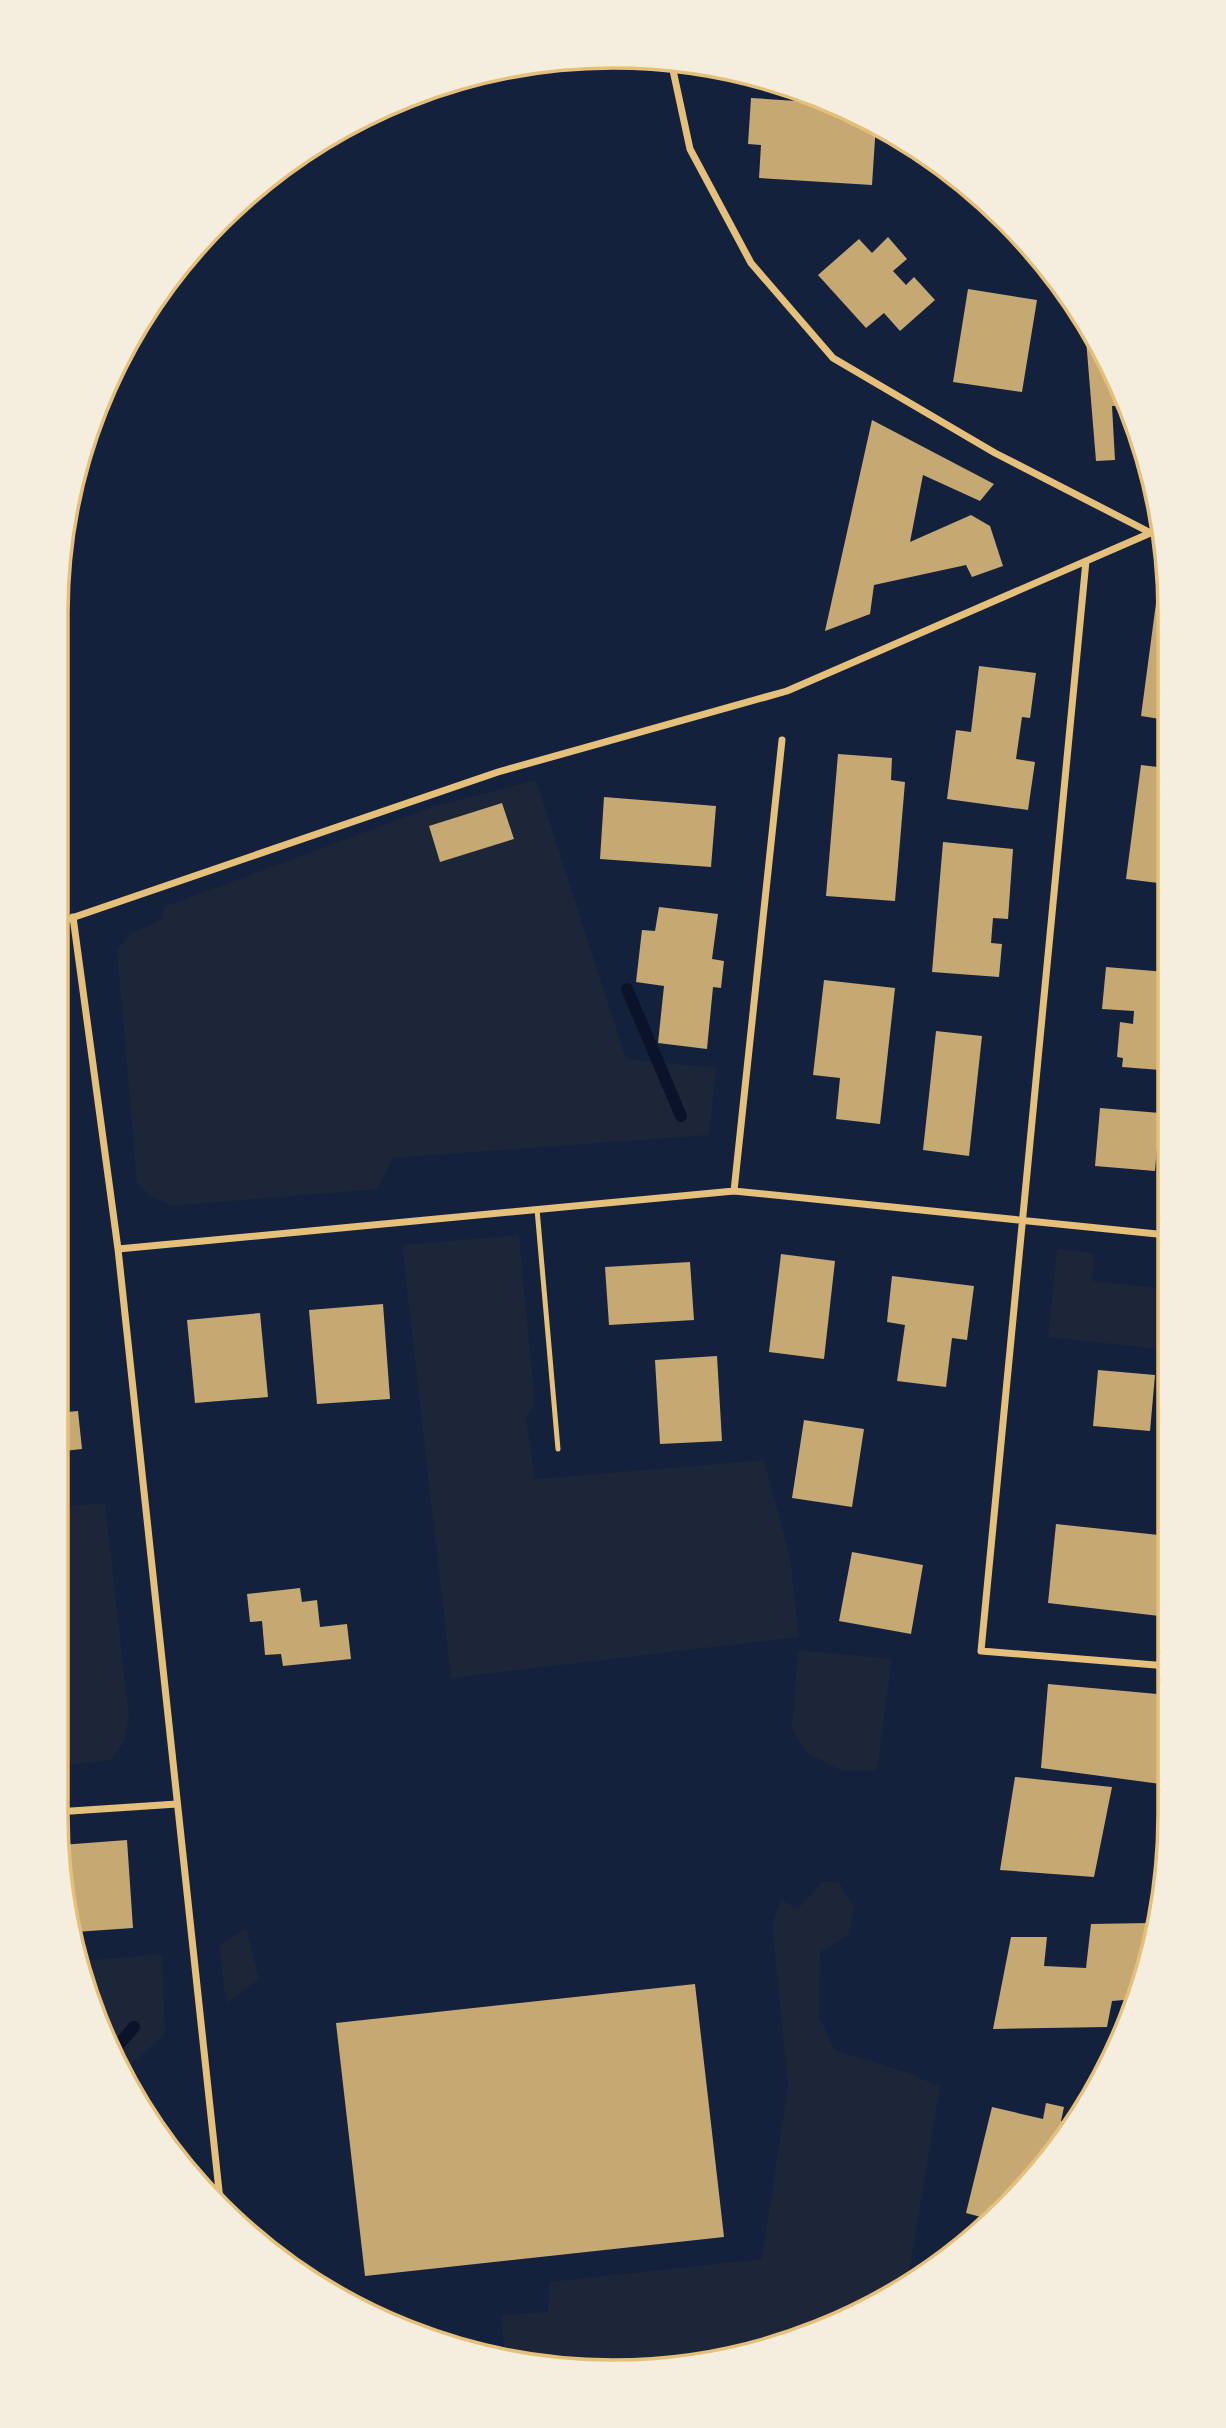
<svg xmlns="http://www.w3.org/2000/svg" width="1226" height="2428" viewBox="0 0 1226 2428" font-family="'Public Sans',sans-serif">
<rect width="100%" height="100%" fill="#14213d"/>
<path fill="#1d2539" d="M 536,780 L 626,1059 L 716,1068 L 709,1135 L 393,1158 L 378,1189 L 173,1206 L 150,1196 L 137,1182 L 117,950 L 131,933 L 161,920 L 164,907 L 432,807 Z
M 519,1235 L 535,1405 L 526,1417 L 535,1479 L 764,1460 L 790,1557 L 799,1637 L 451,1678 L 402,1245 Z
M 1057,1249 L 1095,1253 L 1092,1281 L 1167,1289 L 1167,1350 L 1048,1337 Z
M 105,1503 L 129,1717 L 124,1742 L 111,1760 L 56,1767 L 56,1507 Z
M 798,1650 L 892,1659 L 877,1770 L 842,1771 L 807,1753 L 792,1728 Z
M 838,1881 L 854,1907 L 849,1935 L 820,1952 L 819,2016 L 834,2050 L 909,2073 L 940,2087 L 908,2279 L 859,2315 L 685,2367 L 505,2361 L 501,2315 L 548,2312 L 549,2282 L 762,2259 L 788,2085 L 772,1925 L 781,1900 L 798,1909 L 822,1882 Z
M 246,1928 L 259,1979 L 226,2003 L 219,1945 Z
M 162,1954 L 165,2034 L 126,2069 L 86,1994 L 80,1961 Z"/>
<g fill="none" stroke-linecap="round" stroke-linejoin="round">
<path stroke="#0b132b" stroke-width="12" d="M 627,989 L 681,1116
M 115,2049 L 134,2027"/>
</g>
<path fill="#c6a872" d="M 751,98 L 827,103 L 827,114 L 864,117 L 876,124 L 872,185 L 759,178 L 761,145 L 748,144 Z
M 888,237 L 907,259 L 893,271 L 906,285 L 914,277 L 935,300 L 900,331 L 884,313 L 866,328 L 818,275 L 859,239 L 872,253 Z
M 968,289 L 1037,300 L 1022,392 L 953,382 Z
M 1085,327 L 1127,399 L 1127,406 L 1112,406 L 1115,460 L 1096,461 Z
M 872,420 L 994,484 L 980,501 L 923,475 L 910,542 L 971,515 L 990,526 L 1003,566 L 972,577 L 966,565 L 874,585 L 870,614 L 825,631 Z
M 1156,603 L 1165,604 L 1166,720 L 1141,716 Z
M 979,666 L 1036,673 L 1030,718 L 1022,717 L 1016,759 L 1035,762 L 1028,810 L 947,799 L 956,730 L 971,732 Z
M 838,754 L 892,758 L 891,780 L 905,782 L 895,901 L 826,896 Z
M 1141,765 L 1166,768 L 1166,884 L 1126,879 Z
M 604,797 L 716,806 L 711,867 L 600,859 Z
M 502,803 L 514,839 L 440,862 L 429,826 Z
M 943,842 L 1013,849 L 1008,919 L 993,918 L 991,943 L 1002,944 L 999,977 L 932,972 Z
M 659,907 L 718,914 L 712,959 L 724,961 L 721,988 L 713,987 L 707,1049 L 658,1043 L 664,986 L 636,982 L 642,930 L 655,931 Z
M 1106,967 L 1166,972 L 1167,1015 L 1160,1070 L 1122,1067 L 1123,1058 L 1117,1057 L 1120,1022 L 1133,1024 L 1134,1011 L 1102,1009 Z
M 824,980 L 895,988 L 880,1124 L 836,1119 L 840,1078 L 813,1075 Z
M 936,1031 L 982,1036 L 969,1156 L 923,1150 Z
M 1100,1108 L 1160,1113 L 1155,1171 L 1095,1166 Z
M 781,1254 L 835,1261 L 824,1359 L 769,1352 Z
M 690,1262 L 694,1320 L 609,1325 L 605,1267 Z
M 892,1276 L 974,1286 L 967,1340 L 952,1338 L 946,1387 L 897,1381 L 905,1325 L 887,1322 Z
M 383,1304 L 390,1399 L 317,1404 L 309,1310 Z
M 260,1313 L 268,1397 L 195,1403 L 187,1320 Z
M 717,1356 L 722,1441 L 660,1444 L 655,1360 Z
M 1098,1370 L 1155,1375 L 1150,1431 L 1093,1426 Z
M 78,1411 L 82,1449 L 64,1451 L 67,1484 L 56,1485 L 56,1413 Z
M 804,1420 L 864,1429 L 852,1507 L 792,1498 Z
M 1056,1524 L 1168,1536 L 1168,1617 L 1048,1603 Z
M 852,1552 L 923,1565 L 911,1634 L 839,1621 Z
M 300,1588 L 302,1602 L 317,1600 L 320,1627 L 347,1624 L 351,1659 L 283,1666 L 281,1654 L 265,1655 L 262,1621 L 250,1622 L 247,1594 Z
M 1048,1684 L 1168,1695 L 1168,1785 L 1041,1768 Z
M 1015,1777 L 1112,1787 L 1094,1877 L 1000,1870 Z
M 127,1840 L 133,1928 L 75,1932 L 61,1845 Z
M 1149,1923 L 1141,1985 L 1136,1999 L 1112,2001 L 1107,2027 L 993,2029 L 1011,1937 L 1047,1937 L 1044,1966 L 1086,1968 L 1091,1924 Z
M 695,1984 L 724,2237 L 365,2276 L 336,2023 Z
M 1046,2103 L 1064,2107 L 1061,2121 L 1068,2123 L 1007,2209 L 992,2220 L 966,2213 L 992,2107 L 1043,2119 Z"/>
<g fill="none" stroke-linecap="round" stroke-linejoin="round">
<path stroke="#e5c07b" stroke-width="5" d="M 537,1209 L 558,1449"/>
<path stroke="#e5c07b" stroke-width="7" d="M 671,61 L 690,149 L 751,263 L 833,358 L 995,453 L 1151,533
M 1086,561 L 981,1651 L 1168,1666
M 73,917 L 118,1249 L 220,2200
M 57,923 L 498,772 L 787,691 L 1162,528
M 734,1191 L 782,740
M 118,1249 L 734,1191 L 1167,1235
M 56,1812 L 177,1804"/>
</g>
<path d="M0 0H1226V2428H0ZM613 68H613A545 545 0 0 1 1158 613V1815A545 545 0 0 1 613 2360H613A545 545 0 0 1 68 1815V613A545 545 0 0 1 613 68Z" fill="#f5edde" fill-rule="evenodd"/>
<path fill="none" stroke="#e5c07b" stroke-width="3.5" d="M613 68H613A545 545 0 0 1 1158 613V1815A545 545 0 0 1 613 2360H613A545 545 0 0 1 68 1815V613A545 545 0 0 1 613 68Z"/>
</svg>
